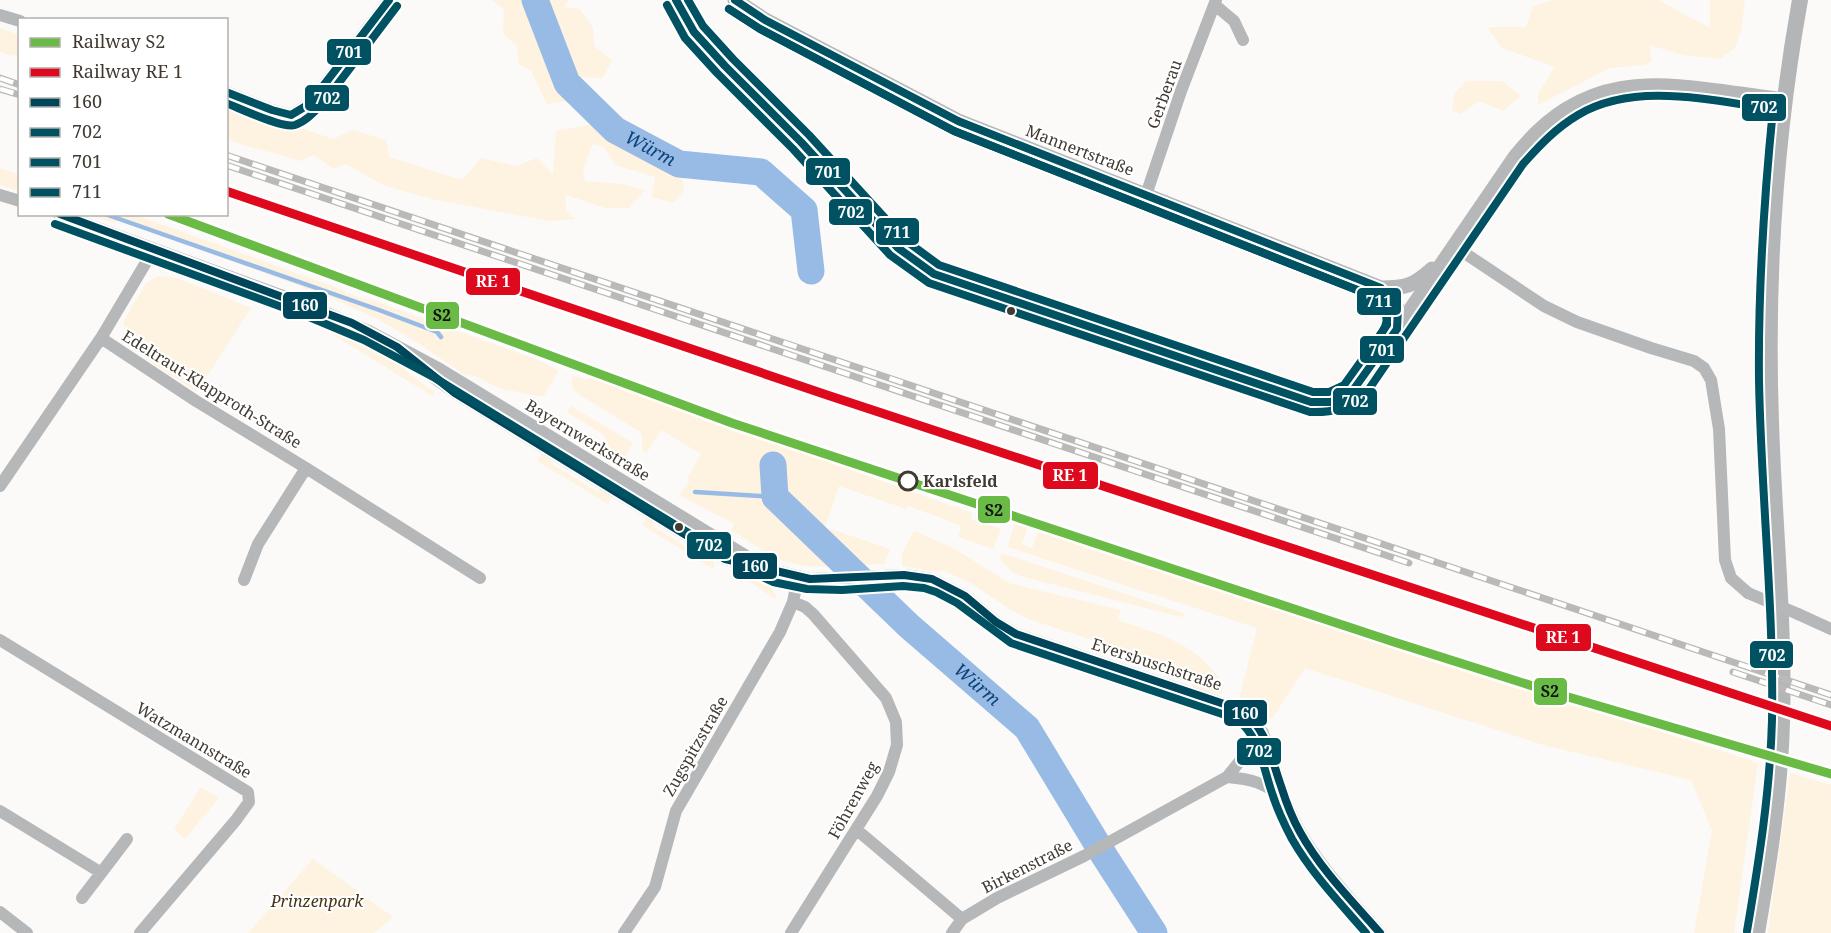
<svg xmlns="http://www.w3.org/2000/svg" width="1831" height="933" viewBox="0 0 1831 933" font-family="'Noto Serif',serif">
<rect width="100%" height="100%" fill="#fcfaf8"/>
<path fill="#fef2e1" d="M 492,0 L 568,0 L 564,7 L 580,9 L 593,28 L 594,46 L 612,60 L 603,78 L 573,77 L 571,100 L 547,104 L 531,71 L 519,64 L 516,45 L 503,34 L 504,10 Z
M 1555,0 L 1658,0 L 1710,28 L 1710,0 L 1745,0 L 1741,31 L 1735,48 L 1720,59 L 1683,55 L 1649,45 L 1652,60 L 1646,65 L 1610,68 L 1538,105 L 1538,94 L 1555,67 L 1502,48 L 1487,27 L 1526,27 L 1533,6 Z
M 0,28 L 19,35 L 19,56 L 7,55 L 0,51 Z
M 1466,81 L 1502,81 L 1521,96 L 1503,111 L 1479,101 L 1461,114 L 1452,111 L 1455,93 Z
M 227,102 L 333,139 L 353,130 L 386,140 L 389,157 L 462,180 L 481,158 L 516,166 L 537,158 L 553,174 L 556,131 L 584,126 L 621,116 L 631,124 L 621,142 L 666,163 L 682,177 L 684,192 L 673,203 L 651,197 L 655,177 L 615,165 L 604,147 L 593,144 L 583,170 L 585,181 L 623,184 L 645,190 L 629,208 L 605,208 L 566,195 L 566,210 L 575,219 L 549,221 L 436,200 L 385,186 L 346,164 L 333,169 L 314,155 L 301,161 L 233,142 L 227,136 Z
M 0,168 L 19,175 L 19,191 L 0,185 Z
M 89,215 L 136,215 L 335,287 L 352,295 L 377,302 L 543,362 L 559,371 L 543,397 L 498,388 L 475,376 L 465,375 L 418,343 L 379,320 L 332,298 L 120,220 L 114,223 Z
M 158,276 L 177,278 L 251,308 L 197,392 L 146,359 L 131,342 L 123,322 L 146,283 Z
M 287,306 L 335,324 L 378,345 L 389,352 L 410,375 L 435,392 L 432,396 L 316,324 L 285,308 Z
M 573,376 L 588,380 L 589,377 L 972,513 L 971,519 L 1001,529 L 993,549 L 958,537 L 961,526 L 952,523 L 952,522 L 908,506 L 906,509 L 839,486 L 825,527 L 890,549 L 884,564 C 852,565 815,571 784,561 C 766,555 748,540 731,530 L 734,524 L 679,495 L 690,480 L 687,478 L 701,454 L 661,430 L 646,454 L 642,450 L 642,436 L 639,431 L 578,394 C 572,388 570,384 573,376 Z
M 571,406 L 633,443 L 625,457 L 609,448 L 604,435 L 567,412 Z
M 544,449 L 549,452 L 552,464 L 596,491 L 608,488 L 615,493 L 608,504 L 537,461 Z
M 649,513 L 654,527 L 694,551 L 706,548 L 715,565 L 713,569 L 642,525 Z
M 1016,521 L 1028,525 L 1022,544 L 1032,548 L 1039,529 L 1758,763 L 1734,933 L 1694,933 L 1712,831 L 1691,780 L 1543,745 L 1305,668 L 1272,719 L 1239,699 L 1257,628 L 1007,547 Z
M 914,531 L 955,549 L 1009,583 L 1121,610 L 1118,620 C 1164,636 1195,642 1224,685 L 1221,694 L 1194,688 L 1181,669 L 1028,619 L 1011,610 L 969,582 L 942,570 L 935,572 L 902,566 L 902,553 Z
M 1001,553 L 1184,613 L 1185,615 L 1183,617 L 1177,616 L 1020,576 L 1012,572 L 1000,559 Z
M 746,577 C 759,579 771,584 777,597 L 775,599 L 744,578 Z
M 1790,773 L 1831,785 L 1831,933 L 1768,933 Z
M 201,787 L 219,798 L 185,839 L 174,829 Z
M 313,859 L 393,917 L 374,933 L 248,933 Z"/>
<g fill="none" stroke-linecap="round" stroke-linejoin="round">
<path stroke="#98bbe6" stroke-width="4.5" d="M 105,214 L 379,310 L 437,332 L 441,337
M 695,492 L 775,497"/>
<g stroke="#98bbe6" stroke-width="27">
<path id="s1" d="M 535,0 L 567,83 L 615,130 L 679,164 L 761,172 L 804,210 L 811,271"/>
<path id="s2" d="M 773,465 L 775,497 L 909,626 L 1027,728 L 1105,857 L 1154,933"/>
</g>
<path stroke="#b5b7b9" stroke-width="12" d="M 1215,5 L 1234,21 L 1243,40
M 0,15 L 20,21
M 226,92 L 272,110 L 291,115 L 306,106 L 317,94 L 389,0
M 0,195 L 20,201
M 1146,195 L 1181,91 L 1216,0
M 59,214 L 313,307 L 369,331 L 440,369 L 745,555 L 760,566
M 1454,246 L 1544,306 L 1577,322 L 1651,348 L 1694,361 L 1704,368 L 1711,380 L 1719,429 L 1725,560 L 1731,578 L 1748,593
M 101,338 L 196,401 L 306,468 L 258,544 L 244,580
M 397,347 L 430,375 L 455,393 L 725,559 L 810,579 L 904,575 L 932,579 L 965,596 L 996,622 L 1016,634 L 1242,710 C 1266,725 1271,756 1279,781 C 1283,794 1288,808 1294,820 C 1311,857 1353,902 1380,933
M 306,468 L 480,578
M 0,486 L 101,338 L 154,249
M 1798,614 L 1831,629
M 0,640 L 248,792 L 249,802 L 236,820 L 140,933
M 1227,777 C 1252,779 1265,783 1284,799
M 0,811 L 100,872
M 857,830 L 962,919
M 82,898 L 127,839
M 0,912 L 27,933
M 624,933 L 655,887 L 676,811 L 780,632 L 793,602 L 798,577
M 791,933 L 877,796 L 889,772 L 897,745 L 896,722 L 886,698 L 813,614 L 805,607 L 793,602
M 952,933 L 962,919 L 997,898 L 1084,856 L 1227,777 L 1263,733"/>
<path stroke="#b5b7b9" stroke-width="15" d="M 676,0 L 694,32 L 725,66 L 801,142 L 898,248 L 934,274 L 1025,306 L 1311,402 C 1331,403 1345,400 1359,385 L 1515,157 C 1593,58 1676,87 1784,100
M 735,0 L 765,20 L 958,121 L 1381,288 C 1397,303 1400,307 1397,329
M 1381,288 C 1406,288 1413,286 1432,269"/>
<path stroke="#b4b5b7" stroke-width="16" d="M 1757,933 C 1769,863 1780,793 1782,723 C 1785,623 1774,522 1771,422 C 1766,281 1775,139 1800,0"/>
<defs>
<path id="rail" d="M 0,78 L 20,85
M 0,89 L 20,95
M 226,155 L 1831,695
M 226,165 L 1409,563
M 1733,672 L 1831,705"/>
</defs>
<use href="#rail" stroke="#b9b9b8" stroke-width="7"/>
<use href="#rail" stroke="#fff" stroke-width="4.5" stroke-dasharray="14" stroke-linecap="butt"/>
<path stroke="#b5b7b9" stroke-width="12" d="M 1748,593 L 1798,614"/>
<defs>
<path id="bus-1" d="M 60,214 L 352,323 L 397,347 L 455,393 L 725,559 L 810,579 L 904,575 L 932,579 L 965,596 L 996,622 L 1016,634 L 1242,710 C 1267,729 1271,758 1281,786 C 1286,802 1292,818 1300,832 C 1321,870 1352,901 1380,933"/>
<path id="bus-2" d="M 667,5 L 685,38 L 717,73 L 793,149 L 890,255 L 929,283 L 1310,412 C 1333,413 1350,408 1367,392 L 1523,164 C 1540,145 1556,128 1578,115 C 1635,81 1712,101 1773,109 C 1764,199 1758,290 1759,380 C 1761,494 1774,607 1772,720 C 1770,791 1759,861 1747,931
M 729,9 L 760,29 L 954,131 L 1375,297 C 1396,320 1385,329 1369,351
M 226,103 C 239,108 283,129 295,125 C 307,121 316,110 325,101 L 397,6
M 55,224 L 309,317 L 364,340 L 435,378 L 754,573 L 773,582 L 807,589 L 842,590 L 903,586 L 924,588 L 936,592 L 957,603 L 1011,643 L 1237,719 C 1260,737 1263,767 1272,793 C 1277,809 1284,824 1292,839 C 1312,874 1340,903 1366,933"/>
<path id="bus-3" d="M 676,0 L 694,32 L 725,66 L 801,142 L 898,248 L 934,274 L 1311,402 L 1331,402 L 1351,393 L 1397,329 L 1398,308 L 1381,288 L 958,121 L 765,20 L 735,0
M 226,92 L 272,110 L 291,115 L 306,106 L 317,94 L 389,0"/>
<path id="bus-4" d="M 688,0 L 703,26 L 733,59 L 809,135 L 905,240 L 939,265 L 1313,392 L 1329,392 L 1344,385 L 1387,325 L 1387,311 L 1375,297 L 954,131 L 760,29 L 729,9"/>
</defs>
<use href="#bus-1" stroke="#fff" stroke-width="12"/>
<use href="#bus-2" stroke="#fff" stroke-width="12"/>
<use href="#bus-3" stroke="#fff" stroke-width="12"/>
<use href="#bus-4" stroke="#fff" stroke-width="12"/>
<use href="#bus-1" stroke="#00465a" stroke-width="8"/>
<use href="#bus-2" stroke="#005262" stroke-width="8"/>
<use href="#bus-3" stroke="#005262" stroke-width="8"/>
<use href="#bus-4" stroke="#005262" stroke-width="8"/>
<defs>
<path id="rail-1" d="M 168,214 L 732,423 L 1394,642 L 1558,694 L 1831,774"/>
<path id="rail-2" d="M 226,191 L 827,395 L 1831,726"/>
</defs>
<use href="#rail-1" stroke="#fff" stroke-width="14"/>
<use href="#rail-2" stroke="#fff" stroke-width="14"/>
<use href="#rail-1" stroke="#6abb46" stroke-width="9"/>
<use href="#rail-2" stroke="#df091d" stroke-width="9"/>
</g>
<g fill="#413a31" stroke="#fff" stroke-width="2">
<circle cx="1011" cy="311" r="5"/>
<circle cx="679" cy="527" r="5"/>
</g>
<circle fill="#fff" stroke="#413a31" stroke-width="3" cx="908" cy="481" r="9"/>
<g text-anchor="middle" stroke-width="4.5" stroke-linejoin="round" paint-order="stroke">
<g font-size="16" fill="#413a31" stroke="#fff">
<text transform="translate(1164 94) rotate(-70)" y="6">Gerberau</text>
<text transform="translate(1080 150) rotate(21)" y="6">Mannertstraße</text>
<text transform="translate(212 389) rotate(32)" y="6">Edeltraut-Klapproth-Straße</text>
<text transform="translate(588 440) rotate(31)" y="6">Bayernwerkstraße</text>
<text transform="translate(1157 664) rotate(18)" y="6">Eversbuschstraße</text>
<text transform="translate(194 740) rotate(31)" y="6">Watzmannstraße</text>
<text transform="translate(695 746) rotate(-60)" y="6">Zugspitzstraße</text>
<text transform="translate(853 800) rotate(-61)" y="6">Föhrenweg</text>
<text transform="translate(1027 866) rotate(-27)" y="6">Birkenstraße</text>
</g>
<g font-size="16" font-weight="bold" fill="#413a31" stroke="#fff" text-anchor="start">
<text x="923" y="487">Karlsfeld</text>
</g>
<g font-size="16" font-style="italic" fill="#473413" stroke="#fff">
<text x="317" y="907">Prinzenpark</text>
</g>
<g font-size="18" font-style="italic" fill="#0c437b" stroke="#fff">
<text dy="6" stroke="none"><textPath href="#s1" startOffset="196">Würm</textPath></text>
<text dy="6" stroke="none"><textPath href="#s2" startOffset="308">Würm</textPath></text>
</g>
</g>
<g stroke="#fff" stroke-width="2">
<rect x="326" y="38" width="46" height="28" rx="6" fill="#005262"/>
<rect x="304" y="84" width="46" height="28" rx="6" fill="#005262"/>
<rect x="1741" y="93" width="46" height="29" rx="6" fill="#005262"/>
<rect x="805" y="157" width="46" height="29" rx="6" fill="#005262"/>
<rect x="828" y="198" width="45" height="28" rx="6" fill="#005262"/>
<rect x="875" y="217" width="45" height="29" rx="6" fill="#005262"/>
<rect x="465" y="267" width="56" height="29" rx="6" fill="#df091d"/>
<rect x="1356" y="287" width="46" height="29" rx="6" fill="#005262"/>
<rect x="282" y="291" width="46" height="29" rx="6" fill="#00465a"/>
<rect x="425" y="301" width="35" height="29" rx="6" fill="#6abb46"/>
<rect x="1359" y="335" width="46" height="29" rx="6" fill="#005262"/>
<rect x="1332" y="387" width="46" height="29" rx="6" fill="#005262"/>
<rect x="1042" y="461" width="57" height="29" rx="6" fill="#df091d"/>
<rect x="977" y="495" width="34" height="29" rx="6" fill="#6abb46"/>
<rect x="686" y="531" width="46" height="29" rx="6" fill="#005262"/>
<rect x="732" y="552" width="46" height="28" rx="6" fill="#00465a"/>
<rect x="1535" y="623" width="57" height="29" rx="6" fill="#df091d"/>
<rect x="1749" y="640" width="45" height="29" rx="6" fill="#005262"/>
<rect x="1533" y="677" width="35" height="29" rx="6" fill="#6abb46"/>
<rect x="1223" y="699" width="45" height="28" rx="6" fill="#00465a"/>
<rect x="1236" y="737" width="46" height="29" rx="6" fill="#005262"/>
</g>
<g font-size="16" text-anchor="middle" font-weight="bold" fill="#fff">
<text x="349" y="58">701</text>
<text x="327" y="104">702</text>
<text x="1764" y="113">702</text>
<text x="828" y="178">701</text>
<text x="851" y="218">702</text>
<text x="897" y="238">711</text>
<text x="493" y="287">RE 1</text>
<text x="1379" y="307">711</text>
<text x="305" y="311">160</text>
<text x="1382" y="356">701</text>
<text x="1355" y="407">702</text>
<text x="1070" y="481">RE 1</text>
<text x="709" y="551">702</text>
<text x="755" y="572">160</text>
<text x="1563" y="643">RE 1</text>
<text x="1772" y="661">702</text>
<text x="1245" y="719">160</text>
<text x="1259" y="757">702</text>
</g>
<g font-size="16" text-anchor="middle" font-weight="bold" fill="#111">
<text x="442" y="321">S2</text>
<text x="994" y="516">S2</text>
<text x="1550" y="697">S2</text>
</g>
<rect x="18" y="18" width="210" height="198" fill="#ffffff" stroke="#b3b0ad" stroke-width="1.5"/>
<rect x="30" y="38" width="30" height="9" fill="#6abb46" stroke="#b3b0ad" stroke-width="1.5"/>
<text x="72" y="48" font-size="18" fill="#413a31">Railway S2</text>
<rect x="30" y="68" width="30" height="9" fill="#df091d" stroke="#b3b0ad" stroke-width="1.5"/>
<text x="72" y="78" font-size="18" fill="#413a31">Railway RE 1</text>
<rect x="30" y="98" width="30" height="9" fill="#00465a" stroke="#b3b0ad" stroke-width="1.5"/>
<text x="72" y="108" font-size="18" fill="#413a31">160</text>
<rect x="30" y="128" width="30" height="9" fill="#005262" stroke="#b3b0ad" stroke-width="1.5"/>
<text x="72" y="138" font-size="18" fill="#413a31">702</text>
<rect x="30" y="158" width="30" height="9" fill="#005262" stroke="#b3b0ad" stroke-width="1.5"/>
<text x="72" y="168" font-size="18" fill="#413a31">701</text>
<rect x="30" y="188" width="30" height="9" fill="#005262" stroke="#b3b0ad" stroke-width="1.5"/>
<text x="72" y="198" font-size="18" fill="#413a31">711</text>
</svg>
